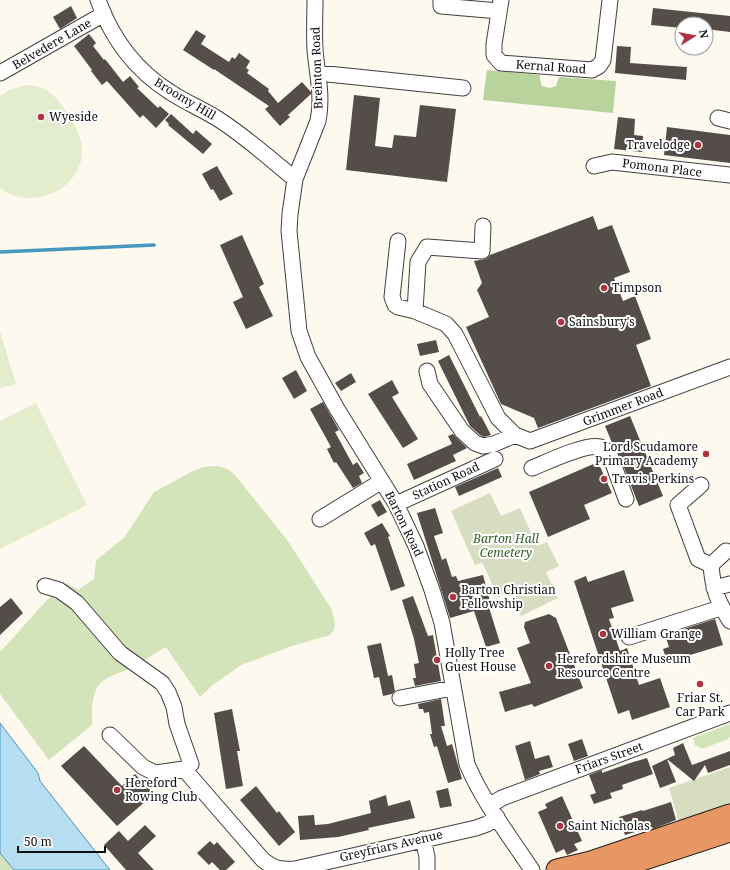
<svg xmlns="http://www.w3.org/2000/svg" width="730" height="870" viewBox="0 0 730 870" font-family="'Noto Serif',serif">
<rect width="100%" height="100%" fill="#fdf9ee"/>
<path fill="#d3e4bb" d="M 216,466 C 224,467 229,469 235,475 L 288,541 L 332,610 L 335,622 L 334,630 L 330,635 L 292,646 L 241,665 L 214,684 L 200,697 L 166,647 C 154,654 143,661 131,668 C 121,673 105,676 98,686 C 91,697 92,713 92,725 L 49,760 L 0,694 L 0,652 L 47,600 L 67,583 L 78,590 L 94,579 L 96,560 L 124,538 L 154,492 L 193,471 L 204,467 Z
M 730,724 L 730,736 L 728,739 L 702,749 L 695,745 L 693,738 Z
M 0,853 L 14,870 L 0,870 Z"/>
<path fill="#b8d39c" d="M 487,70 L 540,75 L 540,80 L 542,86 L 550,88 L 556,86 L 559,77 L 616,81 L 613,113 L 483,100 Z"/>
<path fill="#d6ddc1" d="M 490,493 L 501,516 L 520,508 L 537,546 L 547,542 L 559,566 L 546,572 L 558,598 L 521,616 L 510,592 L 498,597 L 482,562 L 475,565 L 451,511 Z
M 730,767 L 730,808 L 680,825 L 669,788 Z"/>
<path fill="#e3eccc" d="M 28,85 C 33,86 38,86 43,88 C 55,94 63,106 70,117 C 75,126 81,137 82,148 C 84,173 63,193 40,197 C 25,200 12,197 0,188 L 0,96 L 11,89 Z
M 0,331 L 16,384 L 0,388 Z
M 36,403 L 87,505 L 0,549 L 0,421 Z"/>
<path fill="#b7def0" stroke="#4696bf" d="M 0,723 L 38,773 L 40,781 L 110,870 L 14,870 L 0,853 Z"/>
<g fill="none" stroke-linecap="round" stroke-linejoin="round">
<path stroke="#4696bf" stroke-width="3.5" d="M 0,252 L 154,245"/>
</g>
<path fill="#544d4a" d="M 71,6 L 77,18 L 60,29 L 53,17 Z
M 653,8 L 730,16 L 730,32 L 706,29 L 706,24 L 682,24 L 682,28 L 651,25 Z
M 196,30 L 206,36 L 201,44 L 229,62 L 232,57 L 235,59 L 239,53 L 250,61 L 246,68 L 249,70 L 247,73 L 269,89 L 268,91 L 278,103 L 302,82 L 311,92 L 311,94 L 288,115 L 290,117 L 280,126 L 265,109 L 269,106 L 214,69 L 214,70 L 183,50 Z
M 89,34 L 96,43 L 93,46 L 104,60 L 105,59 L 123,82 L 130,76 L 139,87 L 137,88 L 158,108 L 160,106 L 169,114 L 156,128 L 143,115 L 140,118 L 107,81 L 102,85 L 91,71 L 92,70 L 74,46 Z
M 617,46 L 631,47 L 630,63 L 687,67 L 686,80 L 615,73 Z
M 354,95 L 380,98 L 375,146 L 392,148 L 394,135 L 416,137 L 420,105 L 456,109 L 447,182 L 346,170 Z
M 171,114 L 193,134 L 196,130 L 212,144 L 203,154 L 168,125 L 169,124 L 165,120 Z
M 618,117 L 635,119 L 634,135 L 643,136 L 642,152 L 614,149 Z
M 667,127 L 730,135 L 730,163 L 664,155 Z
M 217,166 L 233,194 L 220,201 L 213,189 L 211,190 L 202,174 Z
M 593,216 L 598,230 L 612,225 L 630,272 L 614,278 L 623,301 L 635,296 L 651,339 L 636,345 L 651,386 L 538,428 L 534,418 L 501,404 L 466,327 L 489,317 L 477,290 L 482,283 L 474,261 L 486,259 L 490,255 Z
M 242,235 L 264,284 L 259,287 L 273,316 L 246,329 L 233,302 L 243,297 L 220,245 Z
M 436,340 L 439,352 L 420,356 L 417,344 Z
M 449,355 L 480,417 L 481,416 L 491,435 L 484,437 L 480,435 L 470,426 L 438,361 Z
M 296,370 L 307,391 L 294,399 L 282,378 Z
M 351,373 L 356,382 L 341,391 L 335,383 Z
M 392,380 L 399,393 L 392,397 L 418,439 L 403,448 L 368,394 Z
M 323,402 L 339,430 L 335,432 L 353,465 L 357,462 L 364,473 L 359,476 L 362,483 L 353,488 L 336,462 L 334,463 L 327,449 L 331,447 L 310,409 Z
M 630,416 L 663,496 L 639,506 L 618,452 L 613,445 L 605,426 Z
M 453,434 L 467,448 L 453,455 L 456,461 L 414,480 L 407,464 L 452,444 L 448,436 Z
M 598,462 L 612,493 L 584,505 L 590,519 L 548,537 L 529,492 Z
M 498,468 L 502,477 L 459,496 L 455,487 Z
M 380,500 L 387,512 L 378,517 L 371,505 Z
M 435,508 L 443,533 L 434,536 L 442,560 L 446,558 L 452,577 L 456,576 L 458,581 L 483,575 L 490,601 L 487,601 L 500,643 L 486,647 L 474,611 L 450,618 L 417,513 Z
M 382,523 L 390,536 L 388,537 L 405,586 L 391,591 L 375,544 L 371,546 L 364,533 Z
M 624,570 L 634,601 L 611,608 L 614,618 L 609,619 L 620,651 L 627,648 L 639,685 L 660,678 L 670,707 L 632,720 L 629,710 L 618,714 L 574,581 L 586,576 L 588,582 Z
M 413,596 L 428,636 L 433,635 L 441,681 L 415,686 L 413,678 L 416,678 L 414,664 L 419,663 L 414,639 L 402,600 Z
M 11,598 L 23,613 L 0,635 L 0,607 Z
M 549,614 L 556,618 L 583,688 L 534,707 L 532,704 L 505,712 L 499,692 L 531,683 L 517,648 L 530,643 L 524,627 L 525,622 Z
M 715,619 L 723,645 L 667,662 L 663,649 L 669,647 L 665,635 Z
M 381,643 L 388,676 L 392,675 L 395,691 L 392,694 L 383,696 L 379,677 L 374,678 L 367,646 Z
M 441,699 L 445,726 L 441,726 L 447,746 L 452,744 L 462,779 L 448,783 L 437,746 L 434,747 L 430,734 L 432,734 L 429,712 L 424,713 L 423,709 L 419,709 L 418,704 Z
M 232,709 L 240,751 L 237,751 L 243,786 L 226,789 L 214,713 Z
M 582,739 L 588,756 L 574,761 L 568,744 Z
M 530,741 L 535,759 L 549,755 L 553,767 L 539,771 L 540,774 L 525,780 L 515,746 Z
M 683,743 L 692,765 L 730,751 L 730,765 L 708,773 L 705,765 L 694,781 L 667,759 L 676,782 L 660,788 L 652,766 L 675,755 L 673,748 Z
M 84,746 L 122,786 L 135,774 L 154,794 L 117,826 L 61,766 Z
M 647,758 L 653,774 L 622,785 L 623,789 L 610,793 L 612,798 L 594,804 L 590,795 L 596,793 L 589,775 L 602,770 L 602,773 L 630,763 Z
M 256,786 L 277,813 L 279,811 L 295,832 L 279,846 L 240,800 Z
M 448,788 L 452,806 L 440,808 L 436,791 Z
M 386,795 L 388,806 L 410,800 L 415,818 L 368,828 L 369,830 L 338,837 L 300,840 L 298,816 L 314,815 L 315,825 L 328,824 L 371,813 L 369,801 Z
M 562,796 L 582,841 L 574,844 L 578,850 L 567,855 L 564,849 L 556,853 L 538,812 L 547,808 L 545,804 Z
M 671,802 L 676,820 L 653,829 L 652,827 L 625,835 L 619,817 L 642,810 L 643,811 Z
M 145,825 L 156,836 L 138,853 L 154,870 L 126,870 L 104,845 L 119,831 L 128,841 Z
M 210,841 L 214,845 L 217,842 L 235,862 L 226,870 L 220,870 L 212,862 L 209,865 L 197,853 Z"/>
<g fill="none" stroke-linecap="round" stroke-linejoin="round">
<defs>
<path id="minor" d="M 98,0 C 112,39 135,70 170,92 C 185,102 202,109 218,119 C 245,136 270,159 295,179
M 315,0 C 315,16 314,33 315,50 C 317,73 323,97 318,121 L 295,179 L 290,214 L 289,231 L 299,331 L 308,357 L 337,409 L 396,504 L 416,546 L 432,590 L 442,623 L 467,764 C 483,802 509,835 532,870
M 441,0 L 441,6 L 499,11
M 501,0 L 494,44 L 494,55 L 501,63 L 592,70 L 599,66 L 603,60 L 610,0
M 0,73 L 104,14
M 318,73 L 463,88
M 718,118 L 730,121
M 594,166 L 612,162 L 730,175
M 398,241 L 392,297 L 395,305 L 398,307 L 415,311 L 446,324 L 455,334 L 498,418 L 515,435 L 530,441 L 730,367
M 415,311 L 418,262 L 427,247 L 482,251 L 483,226
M 427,371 L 430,384 L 462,431 L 475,443 L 483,446 L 494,444 L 515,435
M 532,468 C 547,462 586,443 600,447 C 605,449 607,451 610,455 L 626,499
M 701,485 L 678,505 L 698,559 L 711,565
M 396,504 L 495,459
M 320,519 L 382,481
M 726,551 L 711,565 C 713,590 717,600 730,621
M 45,586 L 59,590 L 77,603 L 120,653 L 162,683 L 168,692 L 174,707 L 177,724 L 191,764 L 184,769 L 155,773 L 143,767 L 110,735
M 714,588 L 730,584
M 629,637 L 714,610 L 721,607
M 400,698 L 453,688
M 184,769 L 263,860 C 275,869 280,870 295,869 L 476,828 L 487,824 L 497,817
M 489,806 L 502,798 L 730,713
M 423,839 L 427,857 L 427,870"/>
<path id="highway" d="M 557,870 L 591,862 L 730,815
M 611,870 L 730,831"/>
</defs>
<use href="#minor" stroke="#404040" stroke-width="17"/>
<use href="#highway" stroke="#1e1e1e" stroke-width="23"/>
<use href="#minor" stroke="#fff" stroke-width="15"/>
<use href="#highway" stroke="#e69763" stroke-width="21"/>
</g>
<g fill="#af3340" stroke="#fff" stroke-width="1.5">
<circle cx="41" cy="117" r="4"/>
<circle cx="698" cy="145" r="4"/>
<circle cx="604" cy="288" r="4"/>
<circle cx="561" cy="322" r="4"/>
<circle cx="706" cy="454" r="4"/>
<circle cx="604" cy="479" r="4"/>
<circle cx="453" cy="597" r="4"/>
<circle cx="603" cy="634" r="4"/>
<circle cx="437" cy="660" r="4"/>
<circle cx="549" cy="666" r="4"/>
<circle cx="700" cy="684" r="4"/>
<circle cx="117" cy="790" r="4"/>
<circle cx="560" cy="826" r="4"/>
</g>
<g text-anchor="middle" stroke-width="4" stroke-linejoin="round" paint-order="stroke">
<g font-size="12" fill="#0d0d0d" stroke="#fff">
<text transform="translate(52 44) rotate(-30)" y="4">Belvedere Lane</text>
<text transform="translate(551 67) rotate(4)" y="4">Kernal Road</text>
<text transform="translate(317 68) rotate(-92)" y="4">Breinton Road</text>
<text transform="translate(185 99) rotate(31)" y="4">Broomy Hill</text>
<text transform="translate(662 168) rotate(7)" y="4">Pomona Place</text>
<text transform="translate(623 407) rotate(-21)" y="4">Grimmer Road</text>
<text transform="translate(446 481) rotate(-25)" y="4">Station Road</text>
<text transform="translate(404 524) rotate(64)" y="4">Barton Road</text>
<text transform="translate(609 758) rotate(-20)" y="4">Friars Street</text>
<text transform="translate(391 846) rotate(-13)" y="4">Greyfriars Avenue</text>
</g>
<g font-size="12" fill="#0d0d0d" stroke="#fff" text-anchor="start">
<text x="49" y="121">Wyeside</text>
<text x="690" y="149" text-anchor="end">Travelodge</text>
<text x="612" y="292">Timpson</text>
<text x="569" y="326">Sainsbury's</text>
<text x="698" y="451" text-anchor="end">Lord Scudamore<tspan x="698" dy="14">Primary Academy</tspan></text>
<text x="612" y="483">Travis Perkins</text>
<text x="461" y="594">Barton Christian<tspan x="461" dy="14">Fellowship</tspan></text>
<text x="611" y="638">William Grange</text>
<text x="445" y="657">Holly Tree<tspan x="445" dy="14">Guest House</tspan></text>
<text x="557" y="663">Herefordshire Museum<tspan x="557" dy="14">Resource Centre</tspan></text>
<text x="700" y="702" text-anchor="middle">Friar St.<tspan x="700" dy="14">Car Park</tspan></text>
<text x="125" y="787">Hereford<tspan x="125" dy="14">Rowing Club</tspan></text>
<text x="568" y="830">Saint Nicholas</text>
</g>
<g font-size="12" font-style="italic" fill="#335e24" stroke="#fff">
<text x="506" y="543">Barton Hall<tspan x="506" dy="14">Cemetery</tspan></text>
</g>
</g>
<g transform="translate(694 36) rotate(79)"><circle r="19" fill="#ffffff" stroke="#9e9e9e"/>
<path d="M0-3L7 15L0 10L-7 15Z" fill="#af3340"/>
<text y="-6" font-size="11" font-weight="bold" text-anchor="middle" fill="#0d0d0d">N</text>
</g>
<path d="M18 846v6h87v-6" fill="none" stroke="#0d0d0d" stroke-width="2"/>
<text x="24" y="846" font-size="12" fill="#0d0d0d" stroke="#ffffff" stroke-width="3" paint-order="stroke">50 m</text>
</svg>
